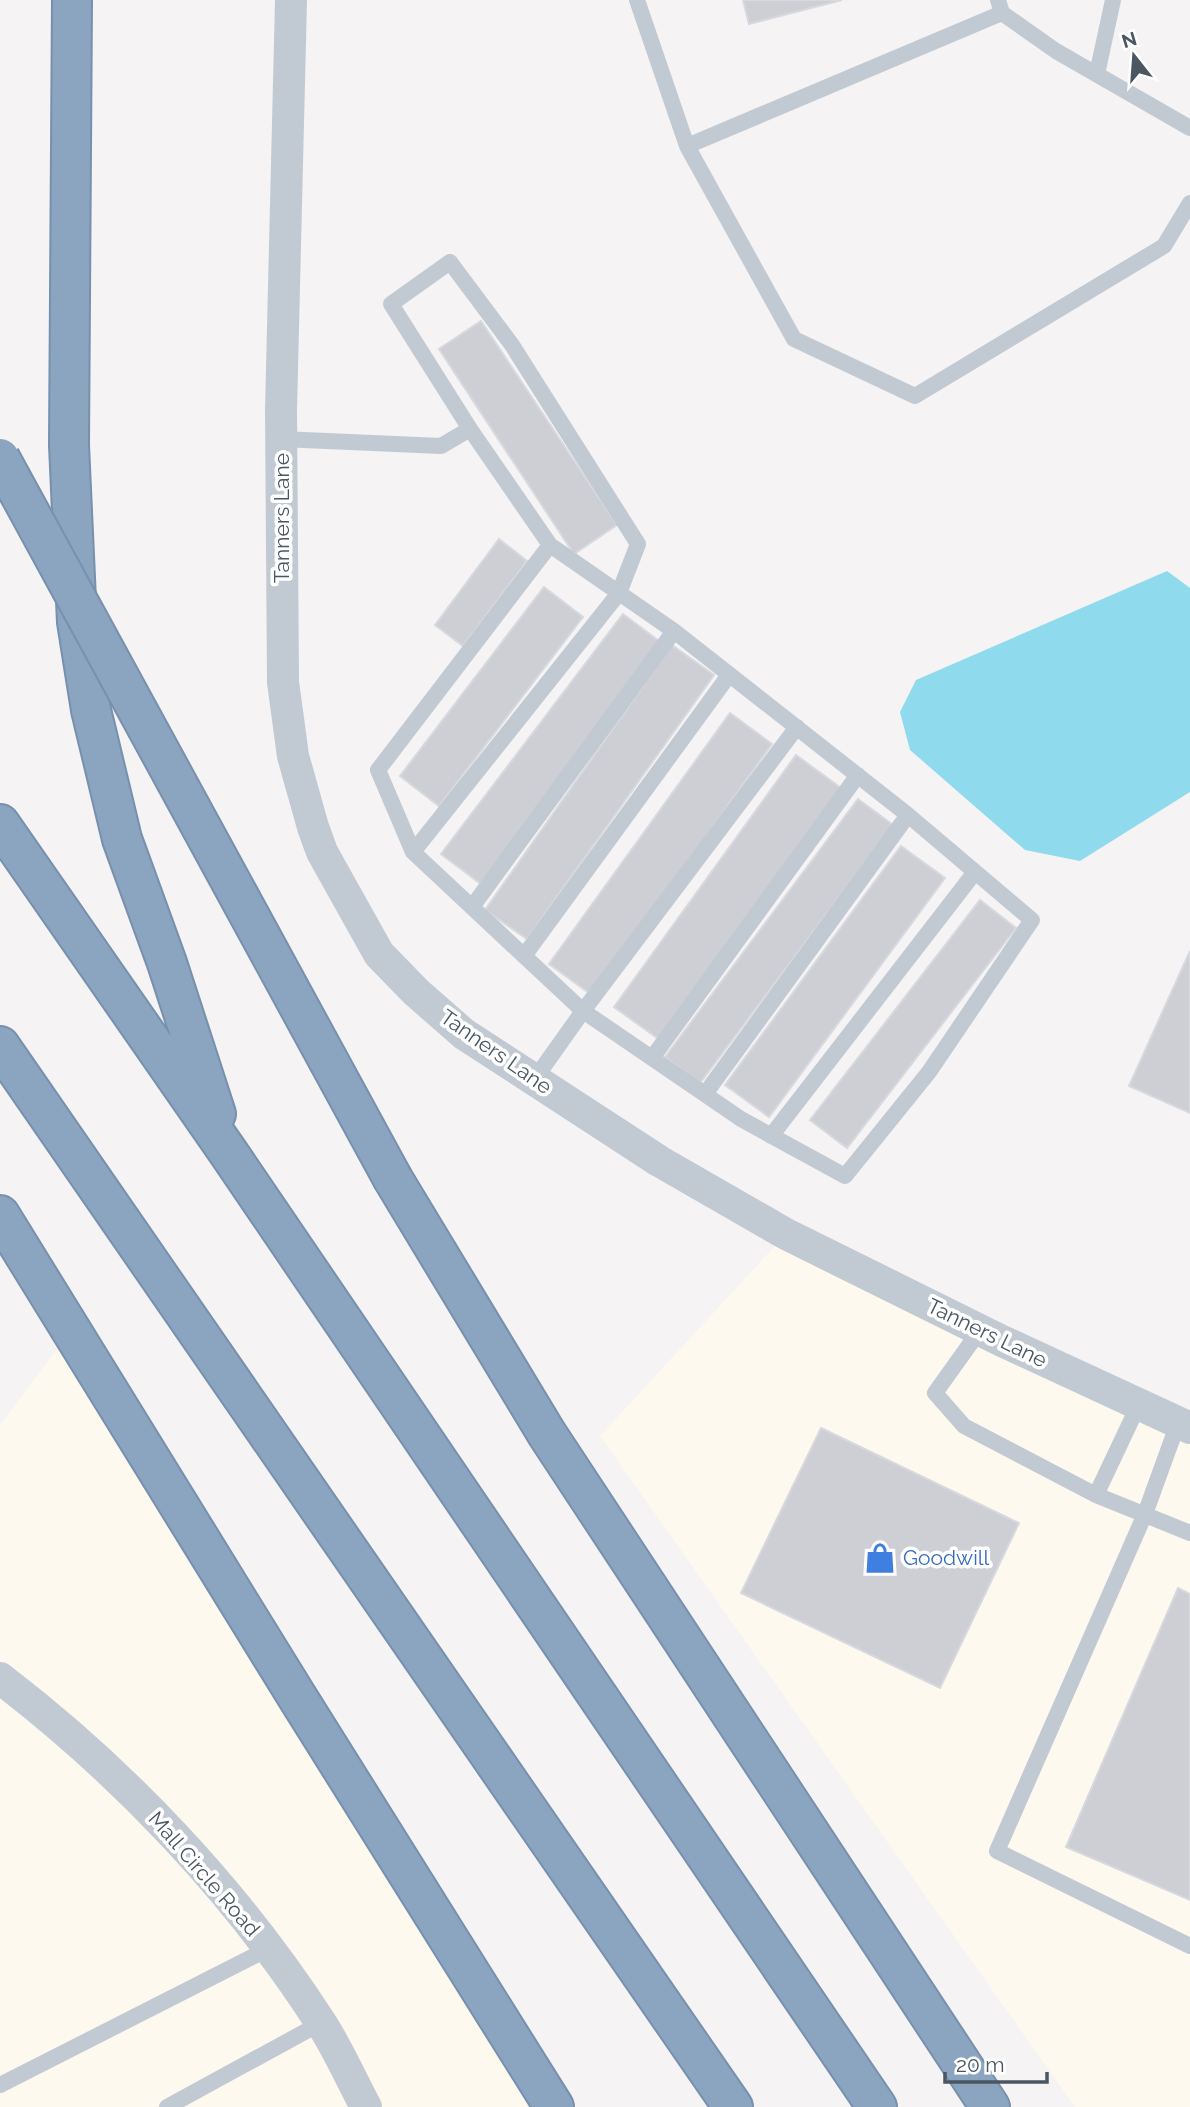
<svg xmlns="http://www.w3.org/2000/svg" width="1190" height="2107" viewBox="0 0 1190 2107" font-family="Raleway,sans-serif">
<rect width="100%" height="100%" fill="#f5f3f3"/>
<path fill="#fdf9ef" d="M 786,1234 L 1190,1428 L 1190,2107 L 1075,2107 L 600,1436 Z
M 71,1330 L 554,2107 L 0,2107 L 0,1425 Z"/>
<path fill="#90daee" d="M 1167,571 L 1190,588 L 1190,792 L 1080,861 L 1025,850 L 910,750 L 900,712 L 916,680 Z"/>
<path fill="#cdcfd5" stroke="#d7d9de" stroke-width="2" d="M 743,0 L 842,0 L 749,24 Z
M 481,321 L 617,525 L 574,554 L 439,349 Z
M 499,539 L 527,561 L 463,646 L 435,625 Z
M 544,587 L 583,617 L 439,806 L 400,776 Z
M 623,614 L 663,644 L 481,884 L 441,854 Z
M 672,645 L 714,675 L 527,939 L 485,910 Z
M 730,713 L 772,744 L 592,995 L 549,964 Z
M 796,755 L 841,788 L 660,1040 L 614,1007 Z
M 858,799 L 893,825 L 700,1083 L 665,1057 Z
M 901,846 L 945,878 L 769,1117 L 725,1085 Z
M 980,900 L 1016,928 L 847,1148 L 810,1120 Z
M 1190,951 L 1190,1113 L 1129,1086 Z
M 821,1428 L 1019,1523 L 940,1688 L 741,1593 Z
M 1178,1588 L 1190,1594 L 1190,1900 L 1066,1847 Z"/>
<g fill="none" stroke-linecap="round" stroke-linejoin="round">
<defs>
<path id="highway" d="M 72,0 L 69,445 L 77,622 L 91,710 L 122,839 L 167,963 L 216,1114
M 0,824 L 228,1152 L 877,2107
M 0,1046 L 733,2107
M 393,1179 L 547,1434 L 990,2107
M 0,1215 L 296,1695 L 554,2107"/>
</defs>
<use href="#highway" stroke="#7690ad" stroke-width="42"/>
<path stroke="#c1cad2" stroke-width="16" d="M 637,0 L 687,146
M 998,0 L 1002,13 L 1056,51 L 1190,128
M 1002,13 L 687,146 L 794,339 L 915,396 L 1164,246 L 1190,203
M 1097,74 L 1113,0
M 470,429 L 550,545 L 674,631 L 908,815 L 1032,920 L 929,1072 L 845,1176 L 741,1119 L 583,1011 L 797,727
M 281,439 L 441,446 L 470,429 L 391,304 L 450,262 L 512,345 L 638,544 L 619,593 L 413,852
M 472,907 L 674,631
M 524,956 L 729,675
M 652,1058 L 858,775
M 534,1080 L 583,1011 L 413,852 L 378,770 L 550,545
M 705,1094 L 908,815
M 771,1136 L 975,872
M 980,1330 L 935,1393 L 964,1426 L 1096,1495 L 1139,1404
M 1178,1423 L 1145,1514 L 997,1851 L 1190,1946
M 1096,1495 L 1190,1533
M 0,2085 L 268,1949
M 167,2107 L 321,2023"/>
<path stroke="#c1cad2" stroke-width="32" d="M 291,0 L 281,410 L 283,682 L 293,756 L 313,827 L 322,852 L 379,954 L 416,992 L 464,1034 L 659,1161 L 786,1234 L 1002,1341 L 1190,1428
M 0,1678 C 124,1773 236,1891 321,2023 C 338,2049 351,2079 366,2107"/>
<use href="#highway" stroke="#8ba5c1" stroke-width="38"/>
<defs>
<path id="highway-bridge" d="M 0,458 L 393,1179"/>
</defs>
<use href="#highway-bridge" stroke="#7690ad" stroke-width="42" stroke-linecap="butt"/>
<use href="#highway-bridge" stroke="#8ba5c1" stroke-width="38"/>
</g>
<defs>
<symbol id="shop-bare" viewBox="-9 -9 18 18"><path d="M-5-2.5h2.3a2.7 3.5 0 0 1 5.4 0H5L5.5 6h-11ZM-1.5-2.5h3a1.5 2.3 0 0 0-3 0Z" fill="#3f7fe0" stroke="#fff" stroke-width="2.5" paint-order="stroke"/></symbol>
</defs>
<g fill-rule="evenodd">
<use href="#shop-bare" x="858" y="1536" width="44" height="44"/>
</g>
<g text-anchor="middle" stroke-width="7" stroke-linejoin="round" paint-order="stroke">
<g font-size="21" fill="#4a5661" stroke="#fff">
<text transform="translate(282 518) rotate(-90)" y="7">Tanners Lane</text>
<text transform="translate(496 1052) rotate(35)" y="7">Tanners Lane</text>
<text transform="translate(987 1333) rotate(26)" y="7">Tanners Lane</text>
<text transform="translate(204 1874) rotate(49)" y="7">Mall Circle Road</text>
</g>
<g font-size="21" fill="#366cbe" stroke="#fff" text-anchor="start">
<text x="903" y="1565">Goodwill</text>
</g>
</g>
<g transform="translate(1134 56) rotate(343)" stroke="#ffffff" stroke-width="5" paint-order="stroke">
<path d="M0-5L12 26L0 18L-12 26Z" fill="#4a5661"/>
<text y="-10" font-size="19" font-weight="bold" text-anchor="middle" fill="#4a5661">N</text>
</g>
<path d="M945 2072v10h102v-10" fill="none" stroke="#4a5661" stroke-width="3.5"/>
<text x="956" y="2072" font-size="21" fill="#4a5661" stroke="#ffffff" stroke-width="5" paint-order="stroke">20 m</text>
</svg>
